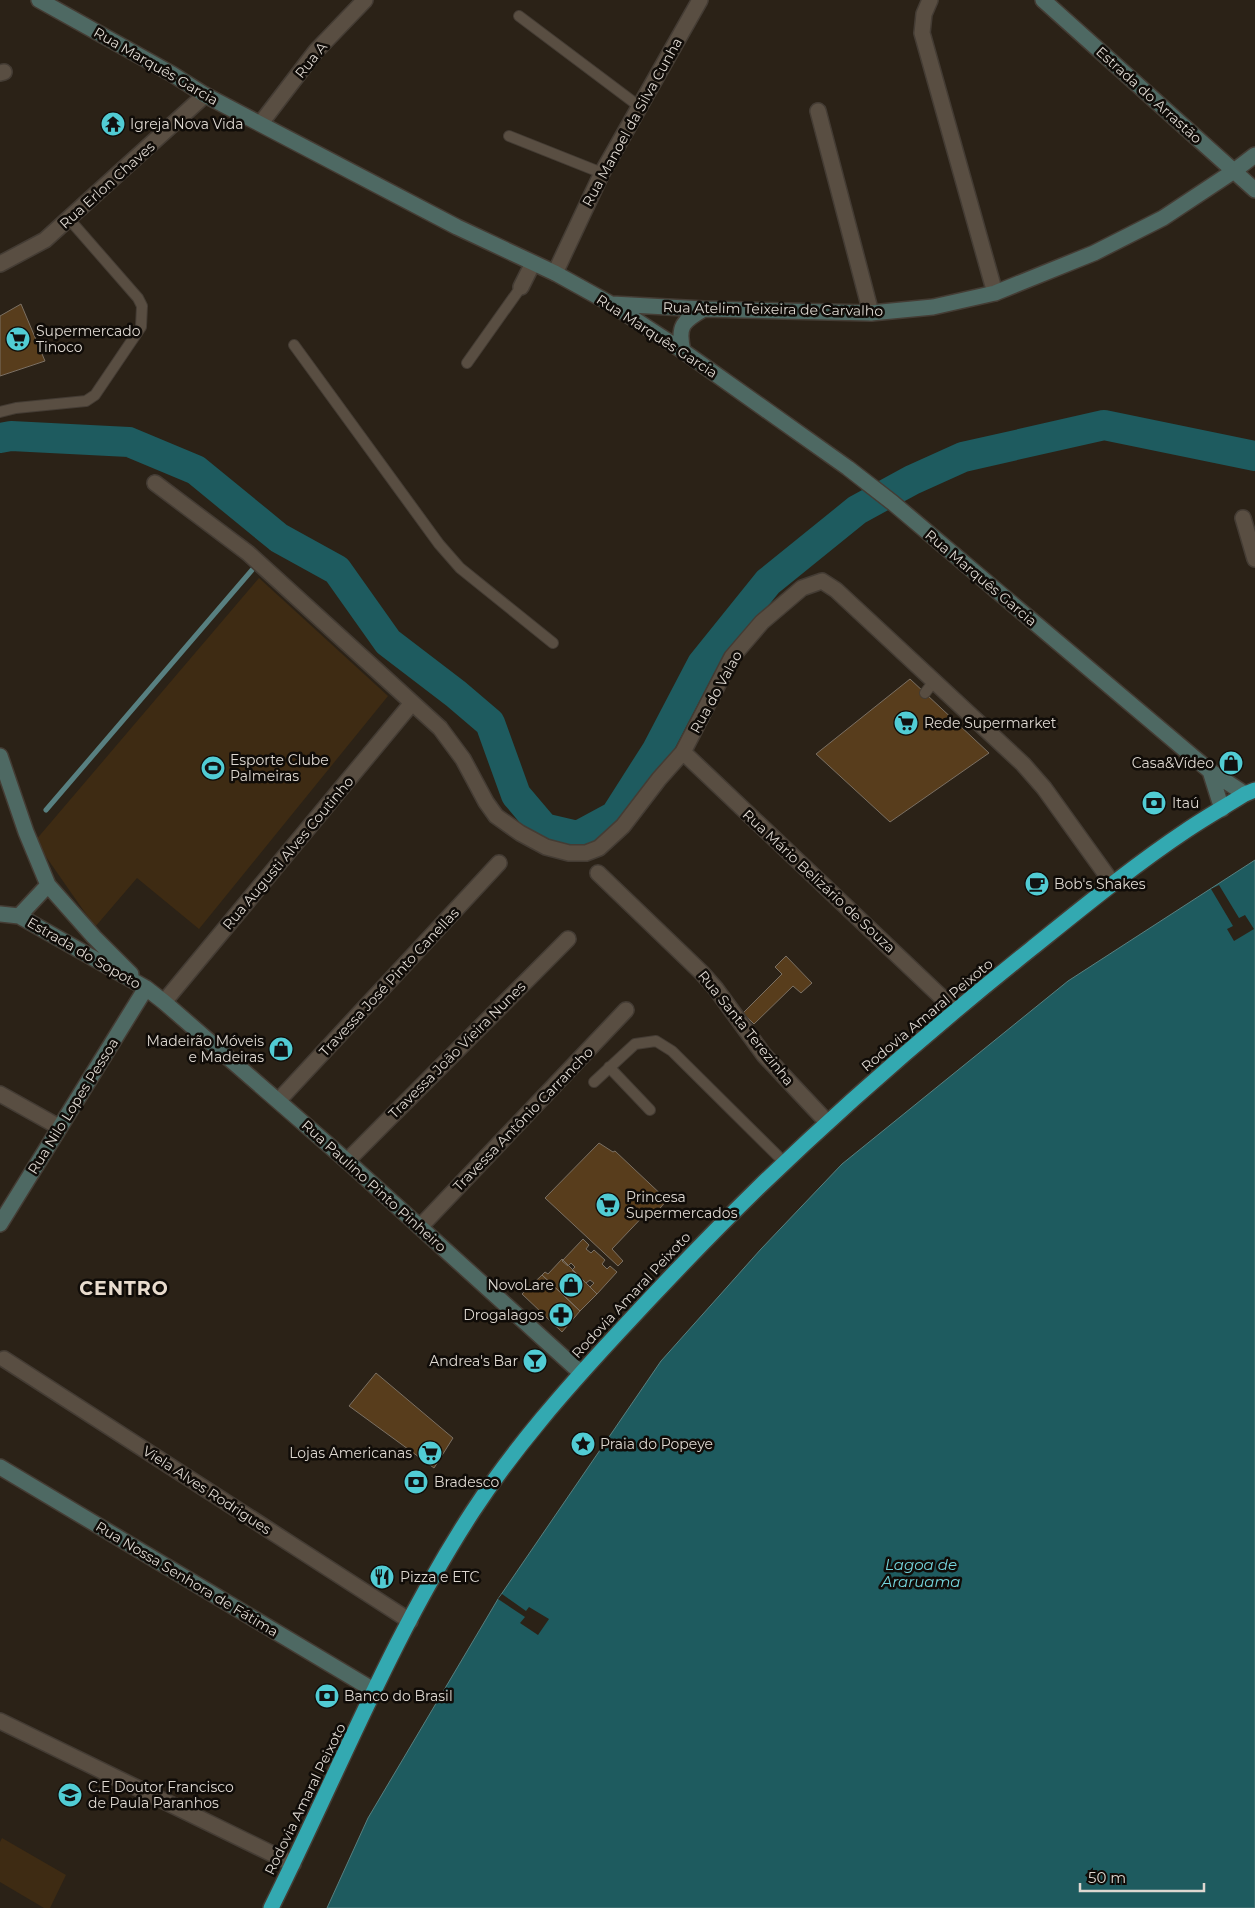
<svg xmlns="http://www.w3.org/2000/svg" width="1255" height="1908" viewBox="0 0 1255 1908" font-family="Montserrat,sans-serif">
<rect width="100%" height="100%" fill="#2b2217"/>
<path fill="#3e2b13" d="M 259,578 L 388,696 L 199,929 L 137,878 L 95,927 L 35,841 Z
M 2,1838 L 66,1875 L 50,1908 L 44,1908 L 0,1882 L 0,1842 Z"/>
<path fill="#1e5b5f" stroke="#588081" d="M 1255,860 L 1255,1908 L 327,1908 L 368,1818 L 498,1599 L 661,1361 L 761,1249 L 842,1164 L 1068,981 Z"/>
<path fill="#2b2217" d="M 1219,885 L 1239,918 L 1245,915 L 1254,929 L 1234,941 L 1227,929 L 1233,926 L 1211,889 Z
M 502,1594 L 526,1611 L 529,1607 L 549,1619 L 538,1635 L 520,1623 L 525,1617 L 498,1599 Z"/>
<g fill="none" stroke-linecap="round" stroke-linejoin="round">
<path stroke="#588081" stroke-width="5" d="M 272,548 L 279,538
M 46,810 L 252,570"/>
<path stroke="#1e5b5f" stroke-width="30" d="M 0,438 L 11,436 L 129,442 L 196,470 L 279,538 L 337,570 L 388,642 L 456,694 L 490,723 L 516,795 L 544,828 L 578,836 L 615,816 L 657,750 L 702,664 L 768,582 L 857,510 L 912,480 L 963,457 L 1104,425 L 1255,456"/>
</g>
<path fill="#583d1c" stroke="#7b7063" d="M 21,304 L 45,361 L 0,376 L 0,316 Z
M 910,679 L 989,753 L 890,822 L 816,754 Z
M 786,956 L 812,983 L 801,993 L 793,986 L 754,1024 L 743,1013 L 782,974 L 775,967 Z
M 599,1143 L 613,1152 L 615,1151 L 667,1200 L 655,1214 L 650,1209 L 612,1249 L 623,1261 L 618,1266 L 545,1198 Z
M 583,1239 L 589,1245 L 586,1249 L 591,1253 L 594,1250 L 605,1260 L 602,1264 L 607,1269 L 610,1266 L 617,1272 L 597,1294 L 590,1287 L 594,1283 L 590,1280 L 586,1283 L 572,1270 L 575,1267 L 571,1263 L 568,1266 L 562,1261 Z
M 562,1259 L 597,1294 L 580,1311 L 542,1275 L 545,1272 L 548,1274 Z
M 542,1275 L 580,1311 L 562,1332 L 522,1294 Z
M 376,1373 L 453,1438 L 434,1468 L 349,1406 Z"/>
<g fill="none" stroke-linecap="round" stroke-linejoin="round">
<defs>
<path id="lane" d="M 519,16 L 640,107
M 509,136 L 602,173
M 294,345 L 439,544 L 460,568 L 553,643
M 467,363 L 521,287
M 0,412 L 16,408 L 86,401 L 95,395 L 141,327 L 142,306 L 138,298 L 69,219
M 925,693 L 934,681
M 609,1067 L 650,1110
M 594,1082 L 635,1044 L 656,1041 L 672,1051 L 784,1162"/>
<path id="street" d="M 930,0 L 924,14 L 922,33 L 995,293
M 0,73 L 4,72
M 818,111 L 871,313
M 261,123 L 316,51 L 365,0
M 0,264 L 45,240 L 205,95
M 555,273 L 602,173 L 700,0
M 521,287 L 533,263
M 155,483 L 248,553 L 440,728 L 463,759 L 486,802 L 496,816 L 520,833 L 546,847 L 569,853 L 586,853 L 599,848 L 623,826 L 659,779 L 683,752 L 732,657 L 762,622 L 802,588 L 822,581 L 836,590 L 1023,764 L 1044,788 L 1113,884
M 1243,518 L 1255,559
M 683,752 L 955,1010
M 598,873 L 702,973 L 716,989 L 764,1055 L 827,1122
M 164,1002 L 412,703
M 0,1094 L 59,1127
M 279,1100 L 499,863
M 347,1161 L 568,939
M 420,1227 L 626,1010
M 4,1359 L 410,1621
M 0,1721 L 293,1864"/>
<path id="secondary" d="M 39,0 L 172,74 L 205,95 L 457,227 L 555,273 L 611,304 L 683,351 L 848,468 L 893,503 L 1210,771 L 1245,794
M 1043,0 L 1255,190
M 612,304 L 704,309 L 871,313 L 933,307 L 995,293 L 1094,253 L 1163,218 L 1234,171 L 1255,155
M 683,351 C 677,326 683,321 704,309
M 0,756 L 26,832 L 48,885 L 94,937 L 131,974
M 1210,771 L 1222,809
M 0,914 L 19,916 L 146,988 L 164,1002 L 347,1161 L 581,1373
M 19,916 L 48,885
M 0,1224 L 146,988
M 0,1467 L 375,1691"/>
<path id="highway" d="M 271,1908 C 337,1776 392,1635 473,1511 C 515,1447 565,1390 616,1335 C 662,1285 709,1236 758,1188 C 845,1104 936,1025 1031,949 C 1082,908 1133,866 1187,830 C 1206,817 1226,806 1245,794 L 1255,790"/>
</defs>
<use href="#lane" stroke="#443c34" stroke-width="12"/>
<use href="#street" stroke="#443c34" stroke-width="18"/>
<use href="#secondary" stroke="#443c34" stroke-width="18"/>
<use href="#highway" stroke="#443c34" stroke-width="18"/>
<use href="#lane" stroke="#594e42" stroke-width="10"/>
<use href="#street" stroke="#594e42" stroke-width="15"/>
<use href="#secondary" stroke="#4e6963" stroke-width="15"/>
<use href="#highway" stroke="#33a9b1" stroke-width="15"/>
</g>
<defs>
<symbol id="temple-disc" viewBox="-11 -11 22 22"><circle r="9.5" fill="#51ccd4" stroke="#100c08"/><path d="M0-6L5-2H3V0L6.5 2.5H4V6H1.5V3h-3V6H-4V2.5H-6.5L-3 0V-2H-5Z" fill="#111"/></symbol>
<symbol id="supermarket-disc" viewBox="-11 -11 22 22"><circle r="9.5" fill="#51ccd4" stroke="#100c08"/><path d="M-6-5.5h2.5l.6 2H6L4.5 2H-2.5L-4.4-4H-6ZM-1.5 3.2a1.3 1.3 0 1 0 .1 0ZM3 3.2a1.3 1.3 0 1 0 .1 0Z" fill="#111"/></symbol>
<symbol id="shop-disc" viewBox="-11 -11 22 22"><circle r="9.5" fill="#51ccd4" stroke="#100c08"/><path d="M-5-2.5h2.3a2.7 3.5 0 0 1 5.4 0H5L5.5 6h-11ZM-1.5-2.5h3a1.5 2.3 0 0 0-3 0Z" fill="#111"/></symbol>
<symbol id="stadium-disc" viewBox="-11 -11 22 22"><circle r="9.5" fill="#51ccd4" stroke="#100c08"/><path d="M0-5a6.5 5 0 1 0 0 10a6.5 5 0 1 0 0-10ZM-3.5-1.8h7v3.6h-7Z" fill="#111"/></symbol>
<symbol id="bank-disc" viewBox="-11 -11 22 22"><circle r="9.5" fill="#51ccd4" stroke="#100c08"/><path d="M-6-4H6V4H-6ZM0-2.3a2.3 2.3 0 1 0 0 4.6a2.3 2.3 0 1 0 0-4.6Z" fill="#111"/></symbol>
<symbol id="cafe-disc" viewBox="-11 -11 22 22"><circle r="9.5" fill="#51ccd4" stroke="#100c08"/><path d="M-5.5-4.5H6V0H3Q3 3.5 0 3.5H-2.5Q-5.5 3.5-5.5 0ZM3-3.2v2h1.7v-2ZM-6 4.5H4V6H-6Z" fill="#111"/></symbol>
<symbol id="pharmacy-disc" viewBox="-11 -11 22 22"><circle r="9.5" fill="#51ccd4" stroke="#100c08"/><path d="M-2-6h4v4h4v4h-4v4h-4v-4h-4v-4h4Z" fill="#111"/></symbol>
<symbol id="bar-disc" viewBox="-11 -11 22 22"><circle r="9.5" fill="#51ccd4" stroke="#100c08"/><path d="M-6-5H6L.8 .8V4.5H3.5V6h-7V4.5H-.8V.8Z" fill="#111"/></symbol>
<symbol id="sight-disc" viewBox="-11 -11 22 22"><circle r="9.5" fill="#51ccd4" stroke="#100c08"/><path d="M0-6L1.8-2.2L6-1.7L2.9 1.2L3.7 5.4L0 3.3L-3.7 5.4L-2.9 1.2L-6-1.7L-1.8-2.2Z" fill="#111"/></symbol>
<symbol id="restaurant-disc" viewBox="-11 -11 22 22"><circle r="9.5" fill="#51ccd4" stroke="#100c08"/><path d="M-5-6h1v4h1v-4h1v4h1v-4h1v5L-1.5 .5V6h-2V.5L-5-1ZM5-6V6H3V1.5H1.5Q1.5-4 5-6Z" fill="#111"/></symbol>
<symbol id="school-disc" viewBox="-11 -11 22 22"><circle r="9.5" fill="#51ccd4" stroke="#100c08"/><path d="M0-5L7-2L0 1L-7-2ZM-4 1L0 2.5L4 1V4Q0 6-4 4Z" fill="#111"/></symbol>
</defs>
<g fill-rule="evenodd">
<use href="#temple-disc" x="99" y="110" width="28" height="28"/>
<use href="#supermarket-disc" x="4" y="325" width="28" height="28"/>
<use href="#supermarket-disc" x="892" y="709" width="28" height="28"/>
<use href="#shop-disc" x="1217" y="749" width="28" height="28"/>
<use href="#stadium-disc" x="199" y="754" width="28" height="28"/>
<use href="#bank-disc" x="1140" y="789" width="28" height="28"/>
<use href="#cafe-disc" x="1023" y="870" width="28" height="28"/>
<use href="#shop-disc" x="267" y="1035" width="28" height="28"/>
<use href="#supermarket-disc" x="594" y="1191" width="28" height="28"/>
<use href="#shop-disc" x="557" y="1271" width="28" height="28"/>
<use href="#pharmacy-disc" x="547" y="1301" width="28" height="28"/>
<use href="#bar-disc" x="521" y="1347" width="28" height="28"/>
<use href="#sight-disc" x="569" y="1430" width="28" height="28"/>
<use href="#supermarket-disc" x="416" y="1439" width="28" height="28"/>
<use href="#bank-disc" x="402" y="1468" width="28" height="28"/>
<use href="#restaurant-disc" x="368" y="1563" width="28" height="28"/>
<use href="#bank-disc" x="313" y="1682" width="28" height="28"/>
<use href="#school-disc" x="56" y="1781" width="28" height="28"/>
</g>
<g text-anchor="middle" stroke-width="5" stroke-linejoin="round" paint-order="stroke">
<g font-size="14" fill="#ded8d1" stroke="#100c08">
<text transform="translate(311 60) rotate(-51)" y="5">Rua A</text>
<text transform="translate(156 66) rotate(30)" y="5">Rua Marquês Garcia</text>
<text transform="translate(1149 95) rotate(42)" y="5">Estrada do Arrastão</text>
<text transform="translate(632 122) rotate(-61)" y="5">Rua Manoel da Silva Cunha</text>
<text transform="translate(107 185) rotate(-42)" y="5">Rua Erlon Chaves</text>
<text transform="translate(773 309) rotate(1)" y="5">Rua Atelim Teixeira de Carvalho</text>
<text transform="translate(657 336) rotate(33)" y="5">Rua Marquês Garcia</text>
<text transform="translate(981 578) rotate(40)" y="5">Rua Marquês Garcia</text>
<text transform="translate(716 692) rotate(-61)" y="5">Rua do Valao</text>
<text transform="translate(288 853) rotate(-50)" y="5">Rua Augusti Alves Coutinho</text>
<text transform="translate(819 881) rotate(43)" y="5">Rua Mário Belizário de Souza</text>
<text transform="translate(84 953) rotate(30)" y="5">Estrada do Sopoto</text>
<text transform="translate(389 982) rotate(-47)" y="5">Travessa José Pinto Canellas</text>
<text transform="translate(927 1015) rotate(-40)" y="5">Rodovia Amaral Peixoto</text>
<text transform="translate(746 1028) rotate(51)" y="5">Rua Santa Terezinha</text>
<text transform="translate(457 1050) rotate(-45)" y="5">Travessa João Vieira Nunes</text>
<text transform="translate(73 1106) rotate(-58)" y="5">Rua Nilo Lopes Pessoa</text>
<text transform="translate(523 1119) rotate(-46)" y="5">Travessa Antônio Carrancho</text>
<text transform="translate(374 1186) rotate(42)" y="5">Rua Paulino Pinto Pinheiro</text>
<text transform="translate(631 1295) rotate(-47)" y="5">Rodovia Amaral Peixoto</text>
<text transform="translate(207 1490) rotate(33)" y="5">Viela Alves Rodrigues</text>
<text transform="translate(187 1579) rotate(31)" y="5">Rua Nossa Senhora de Fátima</text>
<text transform="translate(305 1799) rotate(-64)" y="5">Rodovia Amaral Peixoto</text>
</g>
<g font-size="14" fill="#ded8d1" stroke="#100c08" text-anchor="start">
<text x="130" y="129">Igreja Nova Vida</text>
<text x="36" y="336">Supermercado<tspan x="36" dy="16">Tinoco</tspan></text>
<text x="924" y="728">Rede Supermarket</text>
<text x="230" y="765">Esporte Clube<tspan x="230" dy="16">Palmeiras</tspan></text>
<text x="1214" y="768" text-anchor="end">Casa&amp;Vídeo</text>
<text x="1172" y="808">Itaú</text>
<text x="1054" y="889">Bob's Shakes</text>
<text x="264" y="1046" text-anchor="end">Madeirão Móveis<tspan x="264" dy="16">e Madeiras</tspan></text>
<text x="626" y="1202">Princesa<tspan x="626" dy="16">Supermercados</tspan></text>
<text x="554" y="1290" text-anchor="end">NovoLare</text>
<text x="544" y="1320" text-anchor="end">Drogalagos</text>
<text x="518" y="1366" text-anchor="end">Andrea's Bar</text>
<text x="600" y="1449">Praia do Popeye</text>
<text x="412" y="1458" text-anchor="end">Lojas Americanas</text>
<text x="434" y="1487">Bradesco</text>
<text x="400" y="1582">Pizza e ETC</text>
<text x="344" y="1701">Banco do Brasil</text>
<text x="88" y="1792">C.E Doutor Francisco<tspan x="88" dy="16">de Paula Paranhos</tspan></text>
</g>
<g font-size="15" font-style="italic" fill="#75d5dc" stroke="#100c08">
<text x="921" y="1570">Lagoa de<tspan x="921" dy="17">Araruama</tspan></text>
</g>
<g font-size="19" font-weight="bold" letter-spacing="1" fill="#e9dcce" stroke="#100c08">
<text x="124" y="1295">CENTRO</text>
</g>
</g>
<path d="M1080 1883v8h124v-8" fill="none" stroke="#ded8d1" stroke-width="2.5"/>
<text x="1088" y="1883" font-size="15" fill="#ded8d1" stroke="#100c08" stroke-width="4" paint-order="stroke">50 m</text>
</svg>
